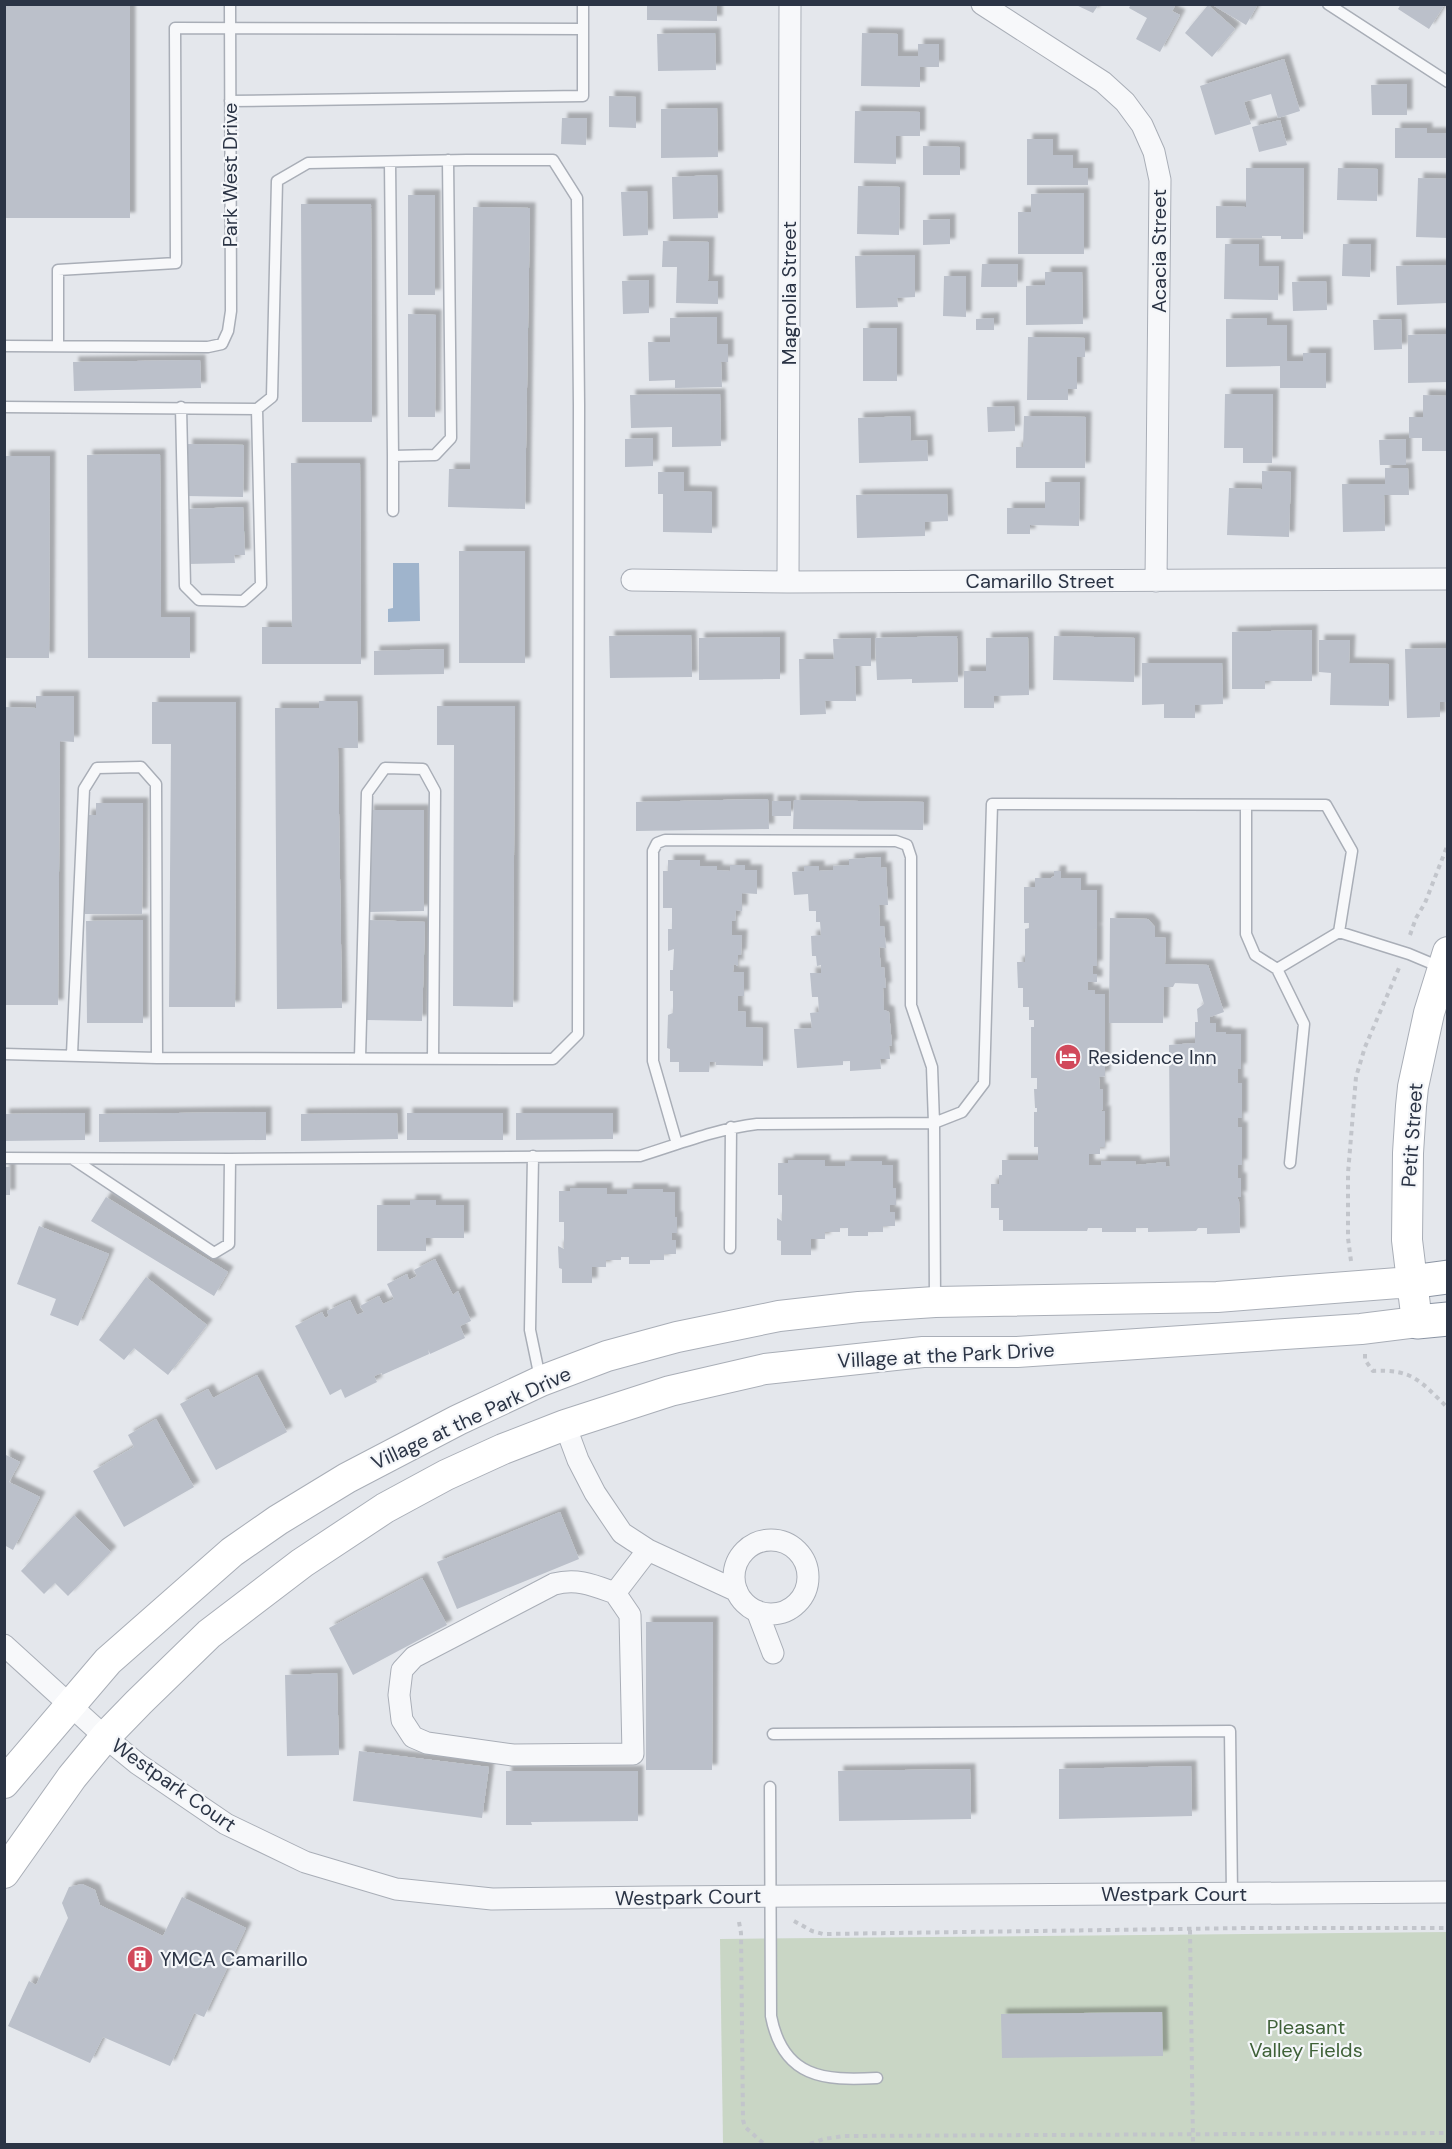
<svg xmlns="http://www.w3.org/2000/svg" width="1452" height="2149" viewBox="0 0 1452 2149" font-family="'DM Sans',sans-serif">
<defs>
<filter id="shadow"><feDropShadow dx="5.5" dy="-5.5" stdDeviation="1.5" flood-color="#0004"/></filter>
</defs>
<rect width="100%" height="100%" fill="#e4e7ec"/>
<path fill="#c9d6c5" d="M 1447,1932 L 1447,2144 L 723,2144 L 720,1939 Z"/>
<path fill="#9fb4cc" d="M 393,563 L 419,563 L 420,621 L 388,622 L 388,609 L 393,608 Z"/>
<path fill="#bbc0ca" filter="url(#shadow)" d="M 4,4 L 130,4 L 130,218 L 4,218 Z
M 647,4 L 717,4 L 717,21 L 647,20 Z
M 1074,4 L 1099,4 L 1093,13 Z
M 1131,4 L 1176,4 L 1172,11 L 1180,15 L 1160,52 L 1136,39 L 1147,18 L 1129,8 Z
M 1211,4 L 1258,4 L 1246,25 Z
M 1401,4 L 1445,4 L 1429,29 L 1398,9 Z
M 1208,5 L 1235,29 L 1212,57 L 1185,33 Z
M 715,33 L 716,70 L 658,71 L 657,34 Z
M 862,33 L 898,34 L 898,56 L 918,56 L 918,44 L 939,44 L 939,67 L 920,67 L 920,87 L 861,86 Z
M 1284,59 L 1300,111 L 1278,118 L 1271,94 L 1244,102 L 1251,124 L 1215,135 L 1200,86 Z
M 1407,84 L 1407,115 L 1372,115 L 1371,85 Z
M 609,96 L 636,97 L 636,128 L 609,127 Z
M 717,108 L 718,157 L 661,158 L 661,109 Z
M 855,111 L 920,112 L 920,136 L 896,136 L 896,164 L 854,163 Z
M 562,118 L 587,118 L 586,145 L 561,144 Z
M 1280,120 L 1287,145 L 1259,152 L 1252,127 Z
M 1395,128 L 1427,128 L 1427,133 L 1448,133 L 1448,158 L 1395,158 Z
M 1027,139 L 1053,139 L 1053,155 L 1073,155 L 1073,168 L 1088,168 L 1088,185 L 1027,185 Z
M 923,146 L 960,147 L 960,175 L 923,175 Z
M 1246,168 L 1304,168 L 1303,239 L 1281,239 L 1281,236 L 1262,236 L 1262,238 L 1216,238 L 1216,206 L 1246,207 Z
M 1338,168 L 1378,169 L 1377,201 L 1337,200 Z
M 717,175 L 718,218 L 673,219 L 672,177 Z
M 1418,178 L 1448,179 L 1448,238 L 1416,237 Z
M 858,186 L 900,187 L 899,235 L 857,234 Z
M 647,191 L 648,235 L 623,236 L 621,192 Z
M 1084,193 L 1084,254 L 1018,254 L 1018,212 L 1031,212 L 1031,194 Z
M 408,195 L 435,195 L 435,295 L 408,295 Z
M 301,204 L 371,204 L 372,422 L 302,422 Z
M 473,207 L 530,208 L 525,509 L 448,507 L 449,469 L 470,469 Z
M 950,219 L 950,244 L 923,245 L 923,220 Z
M 663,241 L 709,242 L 708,281 L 718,281 L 718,304 L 676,303 L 677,267 L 662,267 Z
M 1225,244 L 1259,244 L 1259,266 L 1279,266 L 1278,300 L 1224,299 Z
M 1343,244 L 1371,244 L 1370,277 L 1342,276 Z
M 915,255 L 915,297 L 897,298 L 898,307 L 856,308 L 855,256 Z
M 982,264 L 1018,264 L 1017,287 L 981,287 Z
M 1448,265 L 1448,303 L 1397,305 L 1396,266 Z
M 1045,272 L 1082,272 L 1083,324 L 1026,325 L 1026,286 L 1045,285 Z
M 944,276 L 966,276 L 966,317 L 943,316 Z
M 649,280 L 649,313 L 623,314 L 622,281 Z
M 1326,281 L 1327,310 L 1293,311 L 1292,282 Z
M 408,314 L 436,315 L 435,417 L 408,417 Z
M 717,317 L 717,344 L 728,344 L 728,362 L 721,362 L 722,387 L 675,388 L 675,380 L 649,381 L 648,342 L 670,342 L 670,318 Z
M 994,318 L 994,330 L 976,330 L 976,319 Z
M 1267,318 L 1267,325 L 1287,325 L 1287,361 L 1303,361 L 1303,353 L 1326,353 L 1326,388 L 1280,388 L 1280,366 L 1226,367 L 1226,319 Z
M 1401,319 L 1402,349 L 1374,350 L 1373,320 Z
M 863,328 L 897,328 L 897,381 L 863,381 Z
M 1448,334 L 1448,382 L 1408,383 L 1408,335 Z
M 1028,337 L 1085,338 L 1085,357 L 1077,357 L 1077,389 L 1068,389 L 1068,400 L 1027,400 Z
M 200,360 L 201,388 L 74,391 L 73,362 Z
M 720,394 L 721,446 L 672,447 L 672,427 L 631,428 L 630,395 Z
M 1225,394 L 1273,394 L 1272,463 L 1243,463 L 1243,448 L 1224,448 Z
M 1423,395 L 1448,396 L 1448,451 L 1422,451 L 1422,438 L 1409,438 L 1409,417 L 1423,417 Z
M 1014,406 L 1015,431 L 988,432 L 987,407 Z
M 910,416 L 911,441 L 927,440 L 928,461 L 859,463 L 858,418 Z
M 1024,416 L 1086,417 L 1085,468 L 1016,468 L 1016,447 L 1023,447 Z
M 653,438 L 653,466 L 625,467 L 625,439 Z
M 1406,439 L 1406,465 L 1380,465 L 1379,440 Z
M 187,444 L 244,445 L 243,497 L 186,496 Z
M 160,454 L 161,617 L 190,617 L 190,658 L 88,658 L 87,455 Z
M 4,456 L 50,456 L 49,658 L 4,658 Z
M 291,463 L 360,463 L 361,664 L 262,664 L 262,627 L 292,627 Z
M 1385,468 L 1408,468 L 1409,495 L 1384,495 L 1385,531 L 1343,532 L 1342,484 L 1385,484 Z
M 1262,471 L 1291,472 L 1289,537 L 1227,535 L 1229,488 L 1262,489 Z
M 658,472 L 684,472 L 684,491 L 712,492 L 712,533 L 663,532 L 663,494 L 658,494 Z
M 1045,482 L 1080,482 L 1079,526 L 1030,525 L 1030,534 L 1007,534 L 1007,508 L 1045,508 Z
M 947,494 L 948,521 L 925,522 L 925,536 L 857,538 L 856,495 Z
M 243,507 L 245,555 L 234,555 L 235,563 L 188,564 L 186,509 Z
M 459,551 L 525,551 L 525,663 L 459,663 Z
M 1312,630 L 1312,681 L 1265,681 L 1265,689 L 1232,689 L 1232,632 Z
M 691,635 L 692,677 L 610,678 L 609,636 Z
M 957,636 L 958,682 L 912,683 L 912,679 L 877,680 L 875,638 Z
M 1054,636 L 1135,638 L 1134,682 L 1053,680 Z
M 780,637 L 780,679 L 699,680 L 699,638 Z
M 1028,637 L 1029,695 L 994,696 L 994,708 L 964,708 L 964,671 L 986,671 L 986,638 Z
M 871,638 L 871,666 L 855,666 L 856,701 L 825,701 L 826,714 L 800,715 L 799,659 L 834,659 L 833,639 Z
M 1319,640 L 1350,640 L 1349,663 L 1389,664 L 1389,706 L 1330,705 L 1331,673 L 1319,672 Z
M 1448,648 L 1448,702 L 1440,702 L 1440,717 L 1407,718 L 1405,649 Z
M 444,649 L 444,674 L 374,675 L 374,651 Z
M 1142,663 L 1222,663 L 1223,704 L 1195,705 L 1195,718 L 1164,718 L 1164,704 L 1142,705 Z
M 36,696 L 74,696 L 74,742 L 60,741 L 58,1005 L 4,1005 L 4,707 L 36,708 Z
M 319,701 L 357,701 L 358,748 L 338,748 L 342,1008 L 277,1009 L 275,708 L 319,708 Z
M 152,702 L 236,702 L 235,1007 L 169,1007 L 171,744 L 152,744 Z
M 437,706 L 515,706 L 513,1007 L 453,1006 L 454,745 L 437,745 Z
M 768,799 L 769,829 L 636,831 L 636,802 Z
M 794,800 L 924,802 L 923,830 L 793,829 Z
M 772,801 L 791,801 L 791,816 L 772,816 Z
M 96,803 L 143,803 L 142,914 L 85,914 L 86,815 L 96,815 Z
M 368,810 L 424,810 L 424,911 L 368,912 Z
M 881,857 L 881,868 L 886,867 L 888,905 L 879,905 L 880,926 L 884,926 L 886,948 L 879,947 L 881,968 L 884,967 L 886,988 L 883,988 L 884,1010 L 889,1012 L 892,1045 L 889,1046 L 890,1059 L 880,1059 L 881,1069 L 850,1071 L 850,1061 L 843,1061 L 843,1065 L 797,1068 L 794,1029 L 812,1028 L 810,1013 L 819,1012 L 818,997 L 812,997 L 810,973 L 821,973 L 821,965 L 817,966 L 816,956 L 812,956 L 811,936 L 821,935 L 820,922 L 816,922 L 816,911 L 809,911 L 808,894 L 794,895 L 792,872 L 804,871 L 804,866 L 819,866 L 819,871 L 833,870 L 833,866 L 849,865 L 849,859 Z
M 668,860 L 700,860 L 700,866 L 717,866 L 717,870 L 730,871 L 730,865 L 745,865 L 745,870 L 757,870 L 757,894 L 742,893 L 742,911 L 736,910 L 735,921 L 732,921 L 732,935 L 742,935 L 741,955 L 738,955 L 738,966 L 734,964 L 733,972 L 744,972 L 744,996 L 738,996 L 738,1011 L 746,1012 L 746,1027 L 763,1028 L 763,1066 L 716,1065 L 716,1062 L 710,1062 L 709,1072 L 679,1072 L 679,1062 L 670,1062 L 670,1049 L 667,1048 L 668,1015 L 673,1013 L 673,991 L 670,991 L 670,970 L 673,970 L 674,949 L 668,951 L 668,929 L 672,929 L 672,908 L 663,908 L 663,871 L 668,871 Z
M 1054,871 L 1061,871 L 1061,878 L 1081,878 L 1081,890 L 1097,890 L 1097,929 L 1093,929 L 1097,930 L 1097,966 L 1093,966 L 1093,974 L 1097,974 L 1097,982 L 1088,982 L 1088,990 L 1095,990 L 1095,994 L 1105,994 L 1105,1076 L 1099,1077 L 1100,1089 L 1103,1089 L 1103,1109 L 1101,1111 L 1105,1111 L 1105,1147 L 1100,1147 L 1100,1154 L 1089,1154 L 1089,1165 L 1101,1165 L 1101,1161 L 1135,1161 L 1136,1165 L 1166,1162 L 1166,1167 L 1170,1166 L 1169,1045 L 1195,1043 L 1195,1022 L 1198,1022 L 1197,1009 L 1204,1004 L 1198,984 L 1175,983 L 1173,987 L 1164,987 L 1163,1023 L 1109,1023 L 1110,918 L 1148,919 L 1155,927 L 1155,937 L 1166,938 L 1165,964 L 1208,965 L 1224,1012 L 1210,1017 L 1210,1023 L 1216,1023 L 1216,1032 L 1226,1032 L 1226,1034 L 1241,1034 L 1241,1069 L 1238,1069 L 1238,1083 L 1242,1083 L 1242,1118 L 1238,1118 L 1238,1127 L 1242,1127 L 1242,1165 L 1238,1165 L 1238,1178 L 1241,1178 L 1241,1197 L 1237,1197 L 1239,1201 L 1240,1233 L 1207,1234 L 1207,1228 L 1198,1228 L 1196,1231 L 1148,1232 L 1148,1228 L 1136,1228 L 1136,1232 L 1102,1232 L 1102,1228 L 1088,1228 L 1087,1231 L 1003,1231 L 1003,1220 L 999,1220 L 999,1208 L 991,1208 L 991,1184 L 999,1184 L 999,1175 L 1002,1175 L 1002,1160 L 1038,1160 L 1038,1147 L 1034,1147 L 1034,1112 L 1037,1112 L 1037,1108 L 1035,1108 L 1034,1089 L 1037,1089 L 1037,1078 L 1031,1078 L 1031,1027 L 1034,1027 L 1034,1020 L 1029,1020 L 1029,1007 L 1023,1007 L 1023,988 L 1018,988 L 1017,962 L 1025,962 L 1025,929 L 1029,928 L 1029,923 L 1024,923 L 1024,887 L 1035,887 L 1035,878 L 1051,878 L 1054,876 Z
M 143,920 L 143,1023 L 87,1023 L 86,921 Z
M 368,920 L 425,922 L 422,1021 L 366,1020 Z
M 266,1112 L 266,1140 L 99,1142 L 99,1114 Z
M 85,1113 L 85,1140 L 4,1141 L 4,1114 Z
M 397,1113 L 398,1139 L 301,1141 L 301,1114 Z
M 407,1113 L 503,1113 L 503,1140 L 407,1140 Z
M 516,1113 L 613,1113 L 613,1139 L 516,1140 Z
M 788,1160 L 825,1160 L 825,1166 L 845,1166 L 845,1161 L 882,1161 L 882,1165 L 893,1165 L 893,1188 L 896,1188 L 896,1205 L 890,1205 L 890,1212 L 895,1212 L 895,1226 L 883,1226 L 883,1232 L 868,1232 L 868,1236 L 848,1236 L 848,1228 L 840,1228 L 840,1232 L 825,1232 L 825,1239 L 811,1239 L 811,1255 L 781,1255 L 781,1241 L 777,1240 L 777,1218 L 782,1221 L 782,1195 L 778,1195 L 778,1163 L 788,1163 Z
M 4,1167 L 10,1167 L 10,1195 L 4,1195 Z
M 570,1188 L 607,1188 L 607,1194 L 627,1194 L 627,1189 L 663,1189 L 663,1192 L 675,1192 L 675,1217 L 677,1217 L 677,1233 L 672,1233 L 672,1240 L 676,1240 L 676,1254 L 664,1254 L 664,1260 L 650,1260 L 650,1264 L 629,1264 L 629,1257 L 621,1257 L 621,1260 L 606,1260 L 606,1267 L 592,1267 L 592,1283 L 562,1283 L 562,1269 L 559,1268 L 558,1246 L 564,1249 L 564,1222 L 559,1222 L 559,1191 L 570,1191 Z
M 106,1197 L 228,1272 L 214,1296 L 91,1221 Z
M 410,1200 L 436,1200 L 436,1205 L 464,1205 L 464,1238 L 426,1238 L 426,1251 L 377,1251 L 377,1205 L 410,1205 Z
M 39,1226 L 109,1254 L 78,1326 L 50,1315 L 56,1299 L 17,1284 Z
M 435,1259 L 453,1295 L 458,1291 L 471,1321 L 460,1326 L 465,1338 L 430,1354 L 428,1349 L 429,1354 L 382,1375 L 382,1373 L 374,1376 L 377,1382 L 345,1398 L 341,1389 L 330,1395 L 295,1326 L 322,1312 L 325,1318 L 329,1316 L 327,1311 L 350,1300 L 357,1315 L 364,1312 L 360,1306 L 379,1296 L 383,1304 L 394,1299 L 387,1284 L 407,1274 L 409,1280 L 417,1276 L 414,1270 Z
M 146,1277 L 207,1325 L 168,1375 L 134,1348 L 124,1360 L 99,1340 Z
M 257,1375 L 287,1432 L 216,1470 L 180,1404 L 208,1389 L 213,1398 Z
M 156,1419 L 194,1487 L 124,1527 L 93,1471 L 134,1447 L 128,1435 Z
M 4,1454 L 20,1462 L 9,1482 L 40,1497 L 13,1550 L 4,1545 Z
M 560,1512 L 579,1559 L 457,1609 L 437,1562 Z
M 74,1515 L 111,1552 L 68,1596 L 55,1583 L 44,1594 L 21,1571 Z
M 422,1578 L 447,1625 L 353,1675 L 329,1628 Z
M 646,1622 L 713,1622 L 712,1770 L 646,1770 Z
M 337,1673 L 339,1755 L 287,1756 L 285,1675 Z
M 359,1751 L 489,1767 L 482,1818 L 353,1801 Z
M 1191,1766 L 1192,1816 L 1059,1819 L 1059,1769 Z
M 970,1769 L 971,1819 L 839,1821 L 838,1771 Z
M 506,1771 L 638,1771 L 638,1821 L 531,1822 L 532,1825 L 506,1825 Z
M 82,1884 L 95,1890 L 100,1905 L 163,1936 L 182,1897 L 246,1928 L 204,2017 L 194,2013 L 170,2066 L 103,2037 L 90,2063 L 8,2026 L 29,1981 L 36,1985 L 68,1918 L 62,1903 L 69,1887 Z
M 1162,2012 L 1163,2056 L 1002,2058 L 1001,2014 Z"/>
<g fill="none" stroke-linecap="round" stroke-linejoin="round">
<defs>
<path id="lane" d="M 1328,4 L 1448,82
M 230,101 L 583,96 L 583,4
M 390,162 L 393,456
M 4,346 L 208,347 L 222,344 L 228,331 L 231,311 L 230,4
M 58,346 L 58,270 L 176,263 L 175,28 L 583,29
M 4,407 L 257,409 L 272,397 L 277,181 L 308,163 L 467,160 L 553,160 L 577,198 L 579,405 L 578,1034 L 553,1059 L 157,1058 L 4,1054
M 181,407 L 185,586 L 199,600 L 243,601 L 261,585 L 257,409
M 393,511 L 393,456 L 435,455 L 451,438 L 448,160
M 1246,805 L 1246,934 L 1255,955 L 1277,969
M 72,1054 L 84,789 L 97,768 L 141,767 L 156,784 L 157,1058
M 360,1058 L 367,793 L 385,768 L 423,769 L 435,791 L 433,1058
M 533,1156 L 530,1330 L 540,1378
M 4,1158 L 230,1159 L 229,1244 L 214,1253 L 73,1159
M 230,1159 L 640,1156 C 679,1144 716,1129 757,1124 L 934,1123 L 932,1067 L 911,1005 L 911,857 L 907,845 L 896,841 L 665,840 L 657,843 L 653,851 L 653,1061 L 677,1144
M 1290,1163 L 1304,1024 L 1277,969 L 1339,932
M 730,1248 L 731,1127
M 935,1299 L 934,1123 L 962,1112 L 984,1083 L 992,804 L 1326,805 L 1352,851 L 1339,932 L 1409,954 L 1440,967
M 773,1734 L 1230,1731 L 1232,1894
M 770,1787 L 771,2016 C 783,2078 824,2081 877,2078"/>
<path id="street" d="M 982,4 L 1103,82 L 1125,102 L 1142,125 L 1154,152 L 1160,180 L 1156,581
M 632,580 L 788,582 L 1448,579
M 788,582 L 790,4
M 565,1425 L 578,1460 L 595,1493 L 622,1533 L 648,1550 L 737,1591
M734 1577a37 37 0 1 1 74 0a37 37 0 1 1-74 0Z
M 615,1593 C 593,1585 577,1578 554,1584 L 414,1657 L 402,1670 L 399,1695 L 402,1720 L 413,1737 L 427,1743 L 513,1755 L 633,1754 L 630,1615 L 615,1593 L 648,1550
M 757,1611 L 773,1653
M 4,1645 L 105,1737 L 138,1764 L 226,1824 L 305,1862 L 396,1889 L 492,1899 L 660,1897 L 1448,1892"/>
<path id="secondary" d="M 4,1783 L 108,1661 L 232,1552 L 278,1520 L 347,1478 L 458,1420 L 541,1381 L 607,1356 L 677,1337 L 779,1316 L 859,1307 L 935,1302 L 1217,1297 L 1411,1282
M 4,1873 L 72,1777 L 105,1737 L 139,1702 L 209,1634 L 302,1563 L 385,1508 L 446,1475 L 503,1449 L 565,1425 L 670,1391 L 765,1369 L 923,1352 L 1017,1352 L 1361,1329 L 1417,1322 L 1407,1240 L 1408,1153 L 1411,1106 L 1413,1087 L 1429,1013 L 1448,952"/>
<path id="highway" d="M 1411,1282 L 1448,1277
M 1417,1322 L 1448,1319"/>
</defs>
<use href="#lane" stroke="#a9aeb7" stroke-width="13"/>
<use href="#street" stroke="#a9aeb7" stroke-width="23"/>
<use href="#secondary" stroke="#a9aeb7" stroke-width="32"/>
<use href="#highway" stroke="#8b94a3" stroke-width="35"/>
<path stroke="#c2c5cb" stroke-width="4" stroke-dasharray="4.5 4.5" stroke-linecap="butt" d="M 1410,935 L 1416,918 L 1425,903 L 1448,844
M 1351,1261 L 1348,1238 L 1348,1173 L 1356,1077 L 1365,1047 L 1399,968
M 1365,1354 L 1365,1360 L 1373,1371 C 1413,1369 1420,1381 1448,1408
M 794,1921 L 812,1931 L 823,1934 L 1249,1928 L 1448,1928
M 739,1922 L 741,1933 L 743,2120 L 745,2127 L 764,2144
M 1190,1930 L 1193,2144
M 810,2144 L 824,2139 L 844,2136 L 1448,2133"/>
<use href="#lane" stroke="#f7f8fa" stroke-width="10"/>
<use href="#street" stroke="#f7f8fa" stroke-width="21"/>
<use href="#secondary" stroke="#fff" stroke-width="30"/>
<use href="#highway" stroke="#fff" stroke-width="33"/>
</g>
<defs>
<symbol id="hotel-disc" viewBox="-11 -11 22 22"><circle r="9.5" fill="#d1495b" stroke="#f4f6f9"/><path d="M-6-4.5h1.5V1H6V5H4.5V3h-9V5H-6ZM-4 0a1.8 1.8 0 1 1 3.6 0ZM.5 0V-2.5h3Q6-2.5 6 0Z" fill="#fff"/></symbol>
<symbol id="building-disc" viewBox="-11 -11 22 22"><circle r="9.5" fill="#d1495b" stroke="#f4f6f9"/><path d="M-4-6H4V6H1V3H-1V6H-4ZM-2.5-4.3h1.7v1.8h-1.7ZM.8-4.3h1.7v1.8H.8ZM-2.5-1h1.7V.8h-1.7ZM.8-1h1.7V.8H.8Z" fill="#fff"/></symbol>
</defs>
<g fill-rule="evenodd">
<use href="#hotel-disc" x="1053" y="1042" width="30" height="30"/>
<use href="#building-disc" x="125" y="1944" width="30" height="30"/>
</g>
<g text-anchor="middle" stroke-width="4.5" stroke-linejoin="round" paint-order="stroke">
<g font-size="20" fill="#2b3445" stroke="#f4f6f9">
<text transform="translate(230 175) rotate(-90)" y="7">Park West Drive</text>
<text transform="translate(1159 251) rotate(-90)" y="7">Acacia Street</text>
<text transform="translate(789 293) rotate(-90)" y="7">Magnolia Street</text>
<text x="1040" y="588">Camarillo Street</text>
<text transform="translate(1412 1135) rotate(-86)" y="7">Petit Street</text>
<text transform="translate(946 1355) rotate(-3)" y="7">Village at the Park Drive</text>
<text transform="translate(471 1418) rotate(-25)" y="7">Village at the Park Drive</text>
<text transform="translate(174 1785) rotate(35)" y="7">Westpark Court</text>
<text x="1174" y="1901">Westpark Court</text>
<text transform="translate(688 1897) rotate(-1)" y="7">Westpark Court</text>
</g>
<g font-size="20" fill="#2b3445" stroke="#f4f6f9" text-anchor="start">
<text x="1088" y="1064">Residence Inn</text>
<text x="160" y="1966">YMCA Camarillo</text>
</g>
<g font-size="20" fill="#3f6138" stroke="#f4f6f9">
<text x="1306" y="2034">Pleasant<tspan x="1306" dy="23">Valley Fields</tspan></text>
</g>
</g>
<rect width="1452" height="2149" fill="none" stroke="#2b3445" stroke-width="12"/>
</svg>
